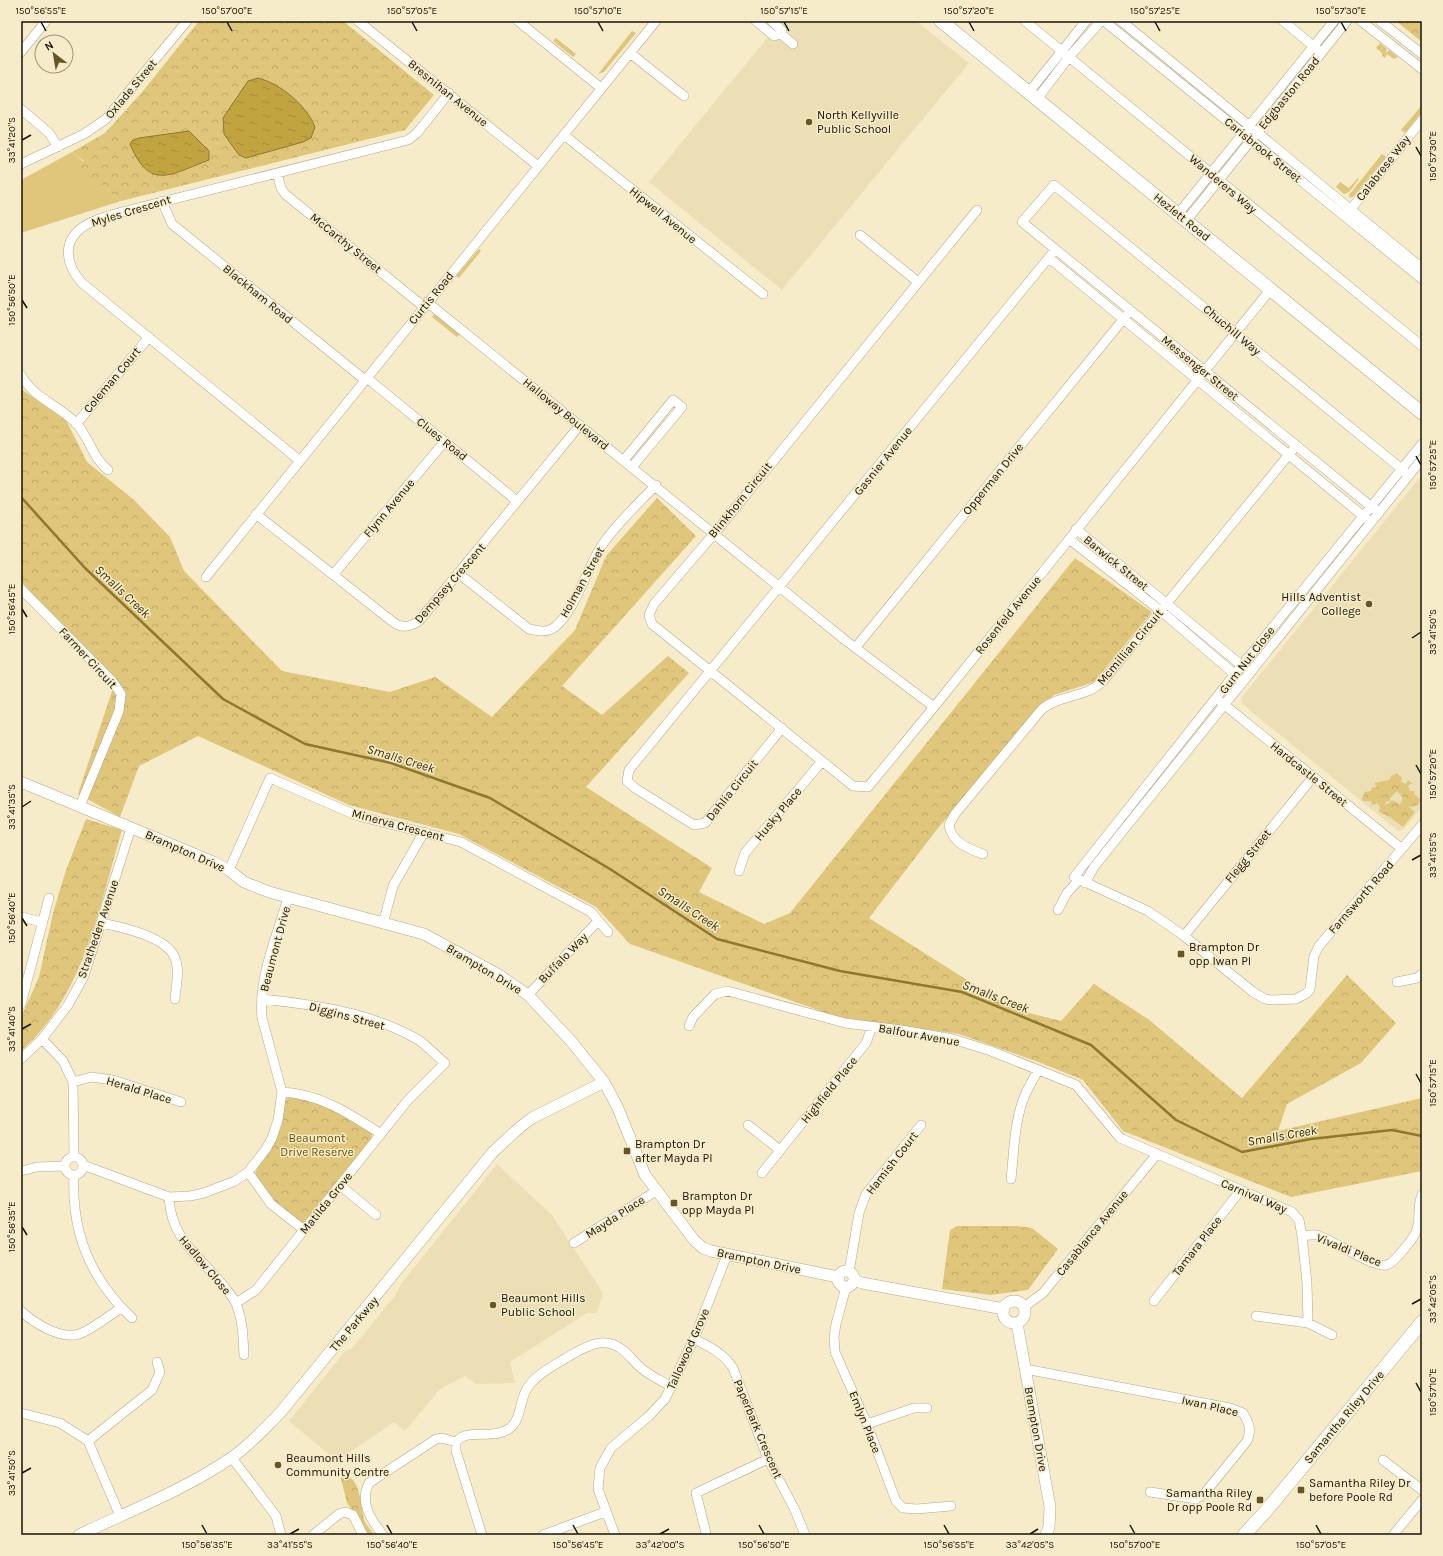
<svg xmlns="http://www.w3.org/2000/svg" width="1443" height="1556" viewBox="0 0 1443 1556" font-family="Karla,sans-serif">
<defs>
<pattern id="forest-crowns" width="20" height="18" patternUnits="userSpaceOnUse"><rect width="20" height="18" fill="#dfc67b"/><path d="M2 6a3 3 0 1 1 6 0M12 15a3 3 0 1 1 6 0" fill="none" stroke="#bfa969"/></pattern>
<pattern id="water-ripples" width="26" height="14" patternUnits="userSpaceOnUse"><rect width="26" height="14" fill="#c1a340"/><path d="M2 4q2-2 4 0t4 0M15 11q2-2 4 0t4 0" fill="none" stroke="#a58b37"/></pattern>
</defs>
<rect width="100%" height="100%" fill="#f7ecc9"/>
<path fill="#ecdfb5" d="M 781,21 L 916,21 L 969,63 L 782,290 L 649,182 Z
M 1422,475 L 1422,807 L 1403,830 L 1398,831 L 1242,704 L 1241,698 Z
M 497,1164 L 552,1215 L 603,1293 L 597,1313 L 587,1313 L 510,1362 L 515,1383 L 476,1384 L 465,1376 L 440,1389 L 405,1431 L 394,1422 L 337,1461 L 289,1421 L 345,1351 L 352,1348 L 394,1297 L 401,1284 Z"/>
<path fill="#dfc67b" d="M 632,31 L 636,33 L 604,72 L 598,74 Z
M 556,38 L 576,54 L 573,57 L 553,41 Z
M 1380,43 L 1387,49 L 1385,54 L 1389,50 L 1398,57 L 1394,59 L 1387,54 L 1385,58 L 1382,56 L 1382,53 L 1376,48 Z
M 1422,105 L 1422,112 L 1405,133 L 1401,130 Z
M 72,152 L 84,162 L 81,167 L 121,201 L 21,233 L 21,180 Z
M 1382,154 L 1386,157 L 1354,196 L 1350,198 L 1349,195 Z
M 1358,178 L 1359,179 L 1349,192 L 1344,194 L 1336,187 L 1340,182 L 1349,188 Z
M 479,249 L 481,251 L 459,278 L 456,276 Z
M 435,313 L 460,334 L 457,337 L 432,317 Z"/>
<path fill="url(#forest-crowns)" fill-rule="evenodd" d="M 199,21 L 343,21 L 434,95 L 405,130 L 121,201 L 80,167 L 84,161 L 72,152 L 105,133 L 143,91 Z
M 1396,21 L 1422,21 L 1422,42 Z
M 21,389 L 66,420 L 87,462 L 134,500 L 170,537 L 184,571 L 282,671 L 390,692 L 435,677 L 492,717 L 575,630 L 606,556 L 657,498 L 696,536 L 562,686 L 602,715 L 668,656 L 689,673 L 586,787 L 712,868 L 699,892 L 764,924 L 790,913 L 1075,558 L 1152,612 L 1094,682 L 1054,695 L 938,828 L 869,918 L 1013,1009 L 1061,1021 L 1094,984 L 1148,1019 L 1242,1098 L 1347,975 L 1396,1023 L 1361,1063 L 1287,1104 L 1278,1131 L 1422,1098 L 1422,1171 L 1291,1197 L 1123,1131 L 1083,1080 L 1036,1061 L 959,1034 L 838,1017 L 630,944 L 596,907 L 459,834 L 349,805 L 198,736 L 139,766 L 120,817 L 78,794 L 113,688 L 21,581 Z
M 1397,773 L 1402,778 L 1401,782 L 1406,784 L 1408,780 L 1412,783 L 1408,786 L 1410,791 L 1415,791 L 1414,794 L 1420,799 C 1420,807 1413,807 1408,806 L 1415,812 L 1403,827 L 1390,817 L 1379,812 L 1380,807 L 1377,803 L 1372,805 L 1371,801 L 1363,801 L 1362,799 L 1365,792 L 1371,791 L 1372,788 L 1377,787 L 1374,783 L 1389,780 L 1391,776 ZM 1397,791 L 1403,798 L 1400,804 L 1392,800 L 1386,805 L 1385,802 L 1390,801 L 1390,798 Z
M 86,819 L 122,830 C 99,907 84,996 21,1051 L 21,1017 L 39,977 L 53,913 L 66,870 Z
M 289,1096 L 322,1104 L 368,1129 L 372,1134 L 371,1139 L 305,1225 L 301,1225 L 272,1200 L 255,1176 C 255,1167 274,1143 279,1132 C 284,1122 280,1103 289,1096 Z
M 957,1226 L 1017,1226 L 1032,1228 L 1058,1249 L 1028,1290 L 991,1295 L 942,1289 L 950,1230 Z
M 342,1475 C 362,1475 360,1508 365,1522 C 368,1526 371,1531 374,1535 L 366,1535 L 359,1519 L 347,1503 L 341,1479 Z"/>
<path fill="url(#water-ripples)" stroke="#8e782f" d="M 258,78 C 281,84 306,105 315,127 L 311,138 L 303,142 L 246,158 L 239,155 L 224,134 L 223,118 L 248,81 Z
M 189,131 L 209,151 L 209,160 C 171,174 150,192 130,144 L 132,141 L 139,138 Z"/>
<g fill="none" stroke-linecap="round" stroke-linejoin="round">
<path stroke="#8e782f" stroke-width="2.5" d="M 21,497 L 85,568 L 223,699 L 305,744 L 391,763 L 490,798 L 610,869 L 717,939 L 840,971 L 962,992 L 1091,1045 L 1176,1120 L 1242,1152 L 1311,1139 L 1392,1130 L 1422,1136"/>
<defs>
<path id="minor" d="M 358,21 L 538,166
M 518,21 L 601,88
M 756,21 L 774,36 L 781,34 L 782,31 L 772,21
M 1025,21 L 1422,346
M 1104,21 L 1422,279
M 1121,21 C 1222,102 1321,186 1422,268
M 1283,21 L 1318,50
M 1361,21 L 1422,69
M 1380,21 L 1422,54
M 781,34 L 793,44
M 21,52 L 46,21
M 630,53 L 684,96
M 1029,92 L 1086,21
M 1037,99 L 1069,57 L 1101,21
M 21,109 L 49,133 L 58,147
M 564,135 L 763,294
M 21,164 L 84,134 L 106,119 L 187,21
M 277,173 L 281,188 L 285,194 L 424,307
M 162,201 L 172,224 L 365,380
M 1178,214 L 1334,21
M 1347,214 L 1422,120
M 1186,221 L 1347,21
M 860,235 L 918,282
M 1049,258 L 1368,520
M 427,302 L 845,640 L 934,707 L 1270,290
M 21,375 C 33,398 59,405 77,424 C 89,438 93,458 108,470
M 367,378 L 517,501
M 76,424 L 149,337
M 1422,444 L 1242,665 L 1074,877 L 1148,911 L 1184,936 L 1253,992 L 1265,999 L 1272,1000 L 1296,999 L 1307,993 L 1310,989 L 1314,956 L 1319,946 L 1422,825
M 299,460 L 82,283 C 65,264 61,240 86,225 C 96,219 107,216 118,213 L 408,140 L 417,133 L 449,93
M 624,460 L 673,400 L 682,407 L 632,467
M 1379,513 L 1022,222 L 1054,185 L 1409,475
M 256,514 L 393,622 C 402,629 410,627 419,621 L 580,425
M 1076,529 L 1246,669
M 1069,539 L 1161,611 L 1239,678
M 458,573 L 529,629 C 538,631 547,633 555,627 C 575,611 587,568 602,545 C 617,523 638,504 656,485
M 333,575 L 445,441
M 206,577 L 656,21
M 21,589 L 113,682 L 121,694 L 119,711 L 80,806
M 856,647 L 1130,311
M 1221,702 L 1402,849
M 934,707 L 868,787 L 853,786 L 652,624 L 649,615 L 654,604 L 719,528 L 977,210
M 782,728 L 705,823 L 694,825 L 635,788 L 627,781 L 629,770 L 1055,250
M 983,854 C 969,849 951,842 949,825 L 955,814 L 1042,709 C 1061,694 1086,698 1103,681 L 1296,446
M 229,870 L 270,778 L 358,816 L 461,842 L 591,912 L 608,932
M 739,871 L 745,853 L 822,761
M 1085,883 L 1094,867 L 1134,817 L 1422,459
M 1058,910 L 1067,893 L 1079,880
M 21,917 L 42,922
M 101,923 C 122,927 167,937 175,958 C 180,970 176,987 175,999
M 383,924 L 393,886 L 424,832
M 1184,936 L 1313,777
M 1397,982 L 1417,978 L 1422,974
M 528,995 L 598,921
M 21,1004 L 49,898
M 689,1026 L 693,1017 L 715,994 L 728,991 L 845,1023 L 901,1030 L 953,1039 L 991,1051 L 1076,1085 L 1120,1138 L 1292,1212 L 1299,1220 L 1302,1236 L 1307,1283 L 1308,1323
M 42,1039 L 63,1061 L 73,1082 L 74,1157
M 21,1059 L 42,1039 L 68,1005 L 84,976 L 131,828
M 73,1082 L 91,1077 L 113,1080 L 181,1102
M 282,1092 C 321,1094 350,1114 381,1134
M 748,1125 L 780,1150
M65 1166a9 9 0 1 1 18 0a9 9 0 1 1-18 0Z
M 83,1165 L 169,1197 L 190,1196 L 204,1193 L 235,1181 L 248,1172 L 266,1149 L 272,1138 L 278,1120 L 282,1092 L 262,1018 C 258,978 277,936 288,898
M 21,1171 L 37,1167 L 65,1166
M 248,1172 L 271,1204 L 304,1230
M 762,1173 L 866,1043 L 872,1027
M 74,1175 C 71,1232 90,1279 132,1318
M 1011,1179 C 1014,1152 1014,1121 1025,1095 C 1029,1086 1034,1078 1038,1070
M 341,1186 L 376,1215
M 169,1197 C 171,1242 202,1257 226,1289 C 229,1293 234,1298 236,1304 C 243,1320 243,1338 244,1355
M 1302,1236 C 1306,1236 1313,1234 1317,1235 C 1332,1239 1374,1269 1387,1265 C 1394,1263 1411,1241 1415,1234 C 1422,1222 1416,1207 1422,1195
M 574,1243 L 656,1191
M 849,1272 L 859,1213 L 866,1194 L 921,1125
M 846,1287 L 836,1324 L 834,1337 L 835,1352 L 867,1424 L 896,1501 L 903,1508 L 917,1509 L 951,1506
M 1154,1301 L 1240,1191
M 236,1303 L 256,1290 L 408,1100 L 445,1063 C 435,1055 426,1044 415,1038 C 371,1013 311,1004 262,999
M 1024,1307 L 1043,1293 L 1157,1154
M 21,1311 C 34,1323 61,1340 79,1334 C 90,1331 110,1315 121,1308
M 1256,1316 L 1308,1323 L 1332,1335
M 694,1339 C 710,1347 723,1353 733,1368 L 768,1459 L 795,1510 L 805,1535
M 1025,1369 L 1230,1408 L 1243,1413 C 1249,1423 1252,1430 1247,1441 L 1204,1494 L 1196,1499 L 1150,1492
M 21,1413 L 60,1423 L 88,1441 L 120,1516
M 867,1424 L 914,1408 L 927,1408
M 88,1441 L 152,1390 L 160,1372 L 157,1362
M 232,1458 L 276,1516 L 281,1535
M 1383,1460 L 1422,1490
M 706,1533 L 696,1493 L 768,1459
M 313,1535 L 339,1514 L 345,1512 L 353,1515 L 363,1535
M 383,1535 C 371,1520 359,1502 369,1483 L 436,1439 L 442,1438 L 456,1442
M 482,1535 L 456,1451 L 456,1442 C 468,1427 494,1441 510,1428 C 522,1419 519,1399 528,1387 C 537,1374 553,1366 566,1358 C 585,1347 604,1334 624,1351 C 630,1356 635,1363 641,1368 C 650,1376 662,1381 672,1387
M 543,1535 L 605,1512
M 615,1535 L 598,1489 L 600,1468 L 611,1448 L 649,1416 L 665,1399 L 694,1339 L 727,1255
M 1393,1535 L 1422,1500"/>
<path id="tertiary" d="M 21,782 L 211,861 L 229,870 L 244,882 L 269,892 L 424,934 L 499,975 L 528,995 L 571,1041 L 604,1082 L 617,1106 L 645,1175 L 694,1240 L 703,1248 L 711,1251 L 833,1276 L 839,1279
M838 1279a8 8 0 1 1 16 0a8 8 0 1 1-16 0Z
M 854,1280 L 862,1283 L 1004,1309
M1003 1312a11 11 0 1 1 22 0a11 11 0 1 1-22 0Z
M 1017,1323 L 1050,1507 L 1049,1527 L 1046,1535
M 79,1535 C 130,1511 184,1490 231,1458 C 249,1446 264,1429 280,1413 L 493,1152 L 519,1128 L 532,1118 L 604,1082"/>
<path id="secondary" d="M 941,21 L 1422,413
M 1244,1535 L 1266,1511 L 1422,1322"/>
</defs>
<use href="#minor" stroke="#b3a888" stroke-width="10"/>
<use href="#tertiary" stroke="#b3a888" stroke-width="12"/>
<use href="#secondary" stroke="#b3a888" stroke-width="14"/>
<use href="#minor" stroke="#fff" stroke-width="9"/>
<use href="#tertiary" stroke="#fff" stroke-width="11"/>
<use href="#secondary" stroke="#fff" stroke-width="13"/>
</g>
<path fill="none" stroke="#171307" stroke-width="1.5" d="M 41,22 L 46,31M 227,22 L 232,31M 412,22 L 417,31M 598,22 L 603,31M 784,22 L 789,31M 969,22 L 974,31M 1155,22 L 1160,31M 1341,22 L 1346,31M 22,140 L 31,135M 1416,147 L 1421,156M 22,300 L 27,308M 1416,456 L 1421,465M 22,609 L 27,617M 1412,638 L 1421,632M 1416,765 L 1421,774M 22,807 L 31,801M 1412,860 L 1421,855M 22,918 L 27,926M 22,1029 L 31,1024M 1416,1074 L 1421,1083M 22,1227 L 27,1235M 1412,1304 L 1421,1299M 1416,1383 L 1421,1392M 22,1473 L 31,1468M 202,1525 L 207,1534M 387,1525 L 392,1534M 573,1525 L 578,1534M 759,1525 L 764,1534M 944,1525 L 949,1534M 1130,1525 L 1135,1534M 1316,1525 L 1321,1534M 290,1534 L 299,1529M 660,1534 L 669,1529M 1030,1534 L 1038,1529"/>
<g fill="#665624" stroke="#f7ecc9" stroke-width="1.5">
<circle cx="809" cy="122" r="4"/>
<circle cx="1369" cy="604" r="4"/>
<rect x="1177" y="950" width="8" height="8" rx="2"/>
<rect x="623" y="1147" width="8" height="8" rx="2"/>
<rect x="670" y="1199" width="8" height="8" rx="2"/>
<circle cx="493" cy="1305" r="4"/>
<circle cx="278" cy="1465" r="4"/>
<rect x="1297" y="1486" width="8" height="8" rx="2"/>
<rect x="1256" y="1496" width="8" height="8" rx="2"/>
</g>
<g text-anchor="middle" stroke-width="3" stroke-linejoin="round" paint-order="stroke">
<g font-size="12" fill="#171307" stroke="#f7ecc9">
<text transform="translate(131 89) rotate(-50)" y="4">Oxlade Street</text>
<text transform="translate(448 93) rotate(39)" y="4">Bresnihan Avenue</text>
<text transform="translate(1289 93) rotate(-51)" y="4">Edgbaston Road</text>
<text transform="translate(1263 150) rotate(39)" y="4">Carisbrook Street</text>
<text transform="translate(1383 168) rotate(-52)" y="4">Calabrese Way</text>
<text transform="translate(1223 184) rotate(40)" y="4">Wanderers Way</text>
<text transform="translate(131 211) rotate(-17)" y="4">Myles Crescent</text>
<text transform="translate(663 215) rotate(39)" y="4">Hipwell Avenue</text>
<text transform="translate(1182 217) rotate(39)" y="4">Hezlett Road</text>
<text transform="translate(346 243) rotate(39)" y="4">McCarthy Street</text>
<text transform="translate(258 294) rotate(39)" y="4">Blackham Road</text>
<text transform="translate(431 298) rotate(-51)" y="4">Curtis Road</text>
<text transform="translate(1232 330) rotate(40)" y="4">Chuchill Way</text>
<text transform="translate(1200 368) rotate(39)" y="4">Messenger Street</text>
<text transform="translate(112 380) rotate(-50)" y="4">Coleman Court</text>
<text transform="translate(566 414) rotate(39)" y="4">Halloway Boulevard</text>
<text transform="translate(442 439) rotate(39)" y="4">Clues Road</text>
<text transform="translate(883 461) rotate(-51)" y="4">Gasnier Avenue</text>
<text transform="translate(993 479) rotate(-51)" y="4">Opperman Drive</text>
<text transform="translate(740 500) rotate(-51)" y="4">Blinkhorn Circuit</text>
<text transform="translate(389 508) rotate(-50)" y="4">Flynn Avenue</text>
<text transform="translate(1116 563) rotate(39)" y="4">Barwick Street</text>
<text transform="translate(582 582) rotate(-61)" y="4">Holman Street</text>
<text transform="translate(450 583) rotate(-49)" y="4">Dempsey Crescent</text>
<text transform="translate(1008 615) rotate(-51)" y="4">Rosenfeld Avenue</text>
<text transform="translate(1130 647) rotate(-50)" y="4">Mcmillian Circuit</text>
<text transform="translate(88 658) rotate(47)" y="4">Farmer Circuit</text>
<text transform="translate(1247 660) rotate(-52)" y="4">Gum Nut Close</text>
<text transform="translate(1309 774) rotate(39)" y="4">Hardcastle Street</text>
<text transform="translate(732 790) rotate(-51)" y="4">Dahlia Circuit</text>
<text transform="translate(778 814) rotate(-50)" y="4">Husky Place</text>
<text transform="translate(398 825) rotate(15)" y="4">Minerva Crescent</text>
<text transform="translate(185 851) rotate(24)" y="4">Brampton Drive</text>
<text transform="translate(1248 856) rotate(-51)" y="4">Flegg Street</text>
<text transform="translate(1361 897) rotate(-49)" y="4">Farnsworth Road</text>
<text transform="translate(98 929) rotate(-71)" y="4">Stratheden Avenue</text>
<text transform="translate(275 949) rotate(-75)" y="4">Beaumont Drive</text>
<text transform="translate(563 958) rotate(-46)" y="4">Buffalo Way</text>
<text transform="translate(484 969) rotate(31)" y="4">Brampton Drive</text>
<text transform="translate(347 1016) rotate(15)" y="4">Diggins Street</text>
<text transform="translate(919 1035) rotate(10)" y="4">Balfour Avenue</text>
<text transform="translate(139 1090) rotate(17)" y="4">Herald Place</text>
<text transform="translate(829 1090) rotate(-51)" y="4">Highfield Place</text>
<text transform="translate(892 1163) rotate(-52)" y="4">Hamish Court</text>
<text transform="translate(1254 1196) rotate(23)" y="4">Carnival Way</text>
<text transform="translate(326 1203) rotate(-51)" y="4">Matilda Grove</text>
<text transform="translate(615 1217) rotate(-33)" y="4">Mayda Place</text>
<text transform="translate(1092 1233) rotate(-51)" y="4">Casablanca Avenue</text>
<text transform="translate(1197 1246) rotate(-52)" y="4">Tamara Place</text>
<text transform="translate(1349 1250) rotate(22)" y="4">Vivaldi Place</text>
<text transform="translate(759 1261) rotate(12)" y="4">Brampton Drive</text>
<text transform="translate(205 1265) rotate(50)" y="4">Hadlow Close</text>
<text transform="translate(354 1324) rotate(-50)" y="4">The Parkway</text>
<text transform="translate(688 1349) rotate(-66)" y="4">Tallowood Grove</text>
<text transform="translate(1210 1406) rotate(13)" y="4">Iwan Place</text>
<text transform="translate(1344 1417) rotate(-50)" y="4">Samantha Riley Drive</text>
<text transform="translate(865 1422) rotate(68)" y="4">Emlyn Place</text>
<text transform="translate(758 1429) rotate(67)" y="4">Paperbark Crescent</text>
<text transform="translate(1036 1429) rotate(80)" y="4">Brampton Drive</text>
</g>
<g font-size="12" fill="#171307" stroke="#f7ecc9" text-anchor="start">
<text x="817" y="119">North Kellyville<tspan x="817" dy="14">Public School</tspan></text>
<text x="1361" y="601" text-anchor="end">Hills Adventist<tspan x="1361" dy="14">College</tspan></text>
<text x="1189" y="951">Brampton Dr<tspan x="1189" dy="14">opp Iwan Pl</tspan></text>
<text x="635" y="1148">Brampton Dr<tspan x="635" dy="14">after Mayda Pl</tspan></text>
<text x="682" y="1200">Brampton Dr<tspan x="682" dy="14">opp Mayda Pl</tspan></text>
<text x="501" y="1302">Beaumont Hills<tspan x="501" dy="14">Public School</tspan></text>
<text x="286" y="1462">Beaumont Hills<tspan x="286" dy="14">Community Centre</tspan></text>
<text x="1309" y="1487">Samantha Riley Dr<tspan x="1309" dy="14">before Poole Rd</tspan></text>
<text x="1252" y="1497" text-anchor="end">Samantha Riley<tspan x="1252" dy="14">Dr opp Poole Rd</tspan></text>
</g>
<g font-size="12" fill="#685303" stroke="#f7ecc9">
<text x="317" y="1142">Beaumont<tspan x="317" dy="14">Drive Reserve</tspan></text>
</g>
<g font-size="13" font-style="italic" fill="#3b2e03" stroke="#f7ecc9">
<text transform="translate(123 591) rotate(43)" y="5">Smalls Creek</text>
<text transform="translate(401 758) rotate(17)" y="5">Smalls Creek</text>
<text transform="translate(689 908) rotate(33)" y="5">Smalls Creek</text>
<text transform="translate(996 996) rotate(21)" y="5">Smalls Creek</text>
<text transform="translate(1282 1135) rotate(-10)" y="5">Smalls Creek</text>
</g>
</g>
<rect width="1443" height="1556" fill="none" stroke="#f7ecc9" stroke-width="44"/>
<g transform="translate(54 54) rotate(329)"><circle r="19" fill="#f7ecc9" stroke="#9d957b"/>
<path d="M0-3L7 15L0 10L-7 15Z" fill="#665624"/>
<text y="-6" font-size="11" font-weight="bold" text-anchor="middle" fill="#171307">N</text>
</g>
<rect x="22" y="22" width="1399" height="1512" fill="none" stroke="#171307" stroke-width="1.5"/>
<g font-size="10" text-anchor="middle" fill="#171307">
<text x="41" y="14">150°56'55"E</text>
<text x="227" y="14">150°57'00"E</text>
<text x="412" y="14">150°57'05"E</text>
<text x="598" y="14">150°57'10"E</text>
<text x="784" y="14">150°57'15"E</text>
<text x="969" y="14">150°57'20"E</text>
<text x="1155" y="14">150°57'25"E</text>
<text x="1341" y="14">150°57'30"E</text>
<text transform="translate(11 140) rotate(-90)" y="4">33°41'20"S</text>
<text transform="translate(1432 156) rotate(-90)" y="4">150°57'30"E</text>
<text transform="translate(11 300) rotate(-90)" y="4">150°56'50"E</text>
<text transform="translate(1432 465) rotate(-90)" y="4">150°57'25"E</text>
<text transform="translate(11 609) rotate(-90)" y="4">150°56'45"E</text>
<text transform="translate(1432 632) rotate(-90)" y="4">33°41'50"S</text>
<text transform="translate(1432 774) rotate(-90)" y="4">150°57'20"E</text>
<text transform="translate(11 807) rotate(-90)" y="4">33°41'35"S</text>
<text transform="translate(1432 855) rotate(-90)" y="4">33°41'55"S</text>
<text transform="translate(11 918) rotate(-90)" y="4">150°56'40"E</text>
<text transform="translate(11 1029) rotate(-90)" y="4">33°41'40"S</text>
<text transform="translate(1432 1083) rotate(-90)" y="4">150°57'15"E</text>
<text transform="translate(11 1227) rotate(-90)" y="4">150°56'35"E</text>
<text transform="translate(1432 1299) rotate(-90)" y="4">33°42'05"S</text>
<text transform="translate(1432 1392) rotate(-90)" y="4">150°57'10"E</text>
<text transform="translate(11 1473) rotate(-90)" y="4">33°41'50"S</text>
<text x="207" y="1548">150°56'35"E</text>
<text x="290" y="1548">33°41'55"S</text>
<text x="392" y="1548">150°56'40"E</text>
<text x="578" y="1548">150°56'45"E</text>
<text x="660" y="1548">33°42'00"S</text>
<text x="764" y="1548">150°56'50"E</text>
<text x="949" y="1548">150°56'55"E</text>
<text x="1030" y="1548">33°42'05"S</text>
<text x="1135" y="1548">150°57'00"E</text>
<text x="1321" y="1548">150°57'05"E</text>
</g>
</svg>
